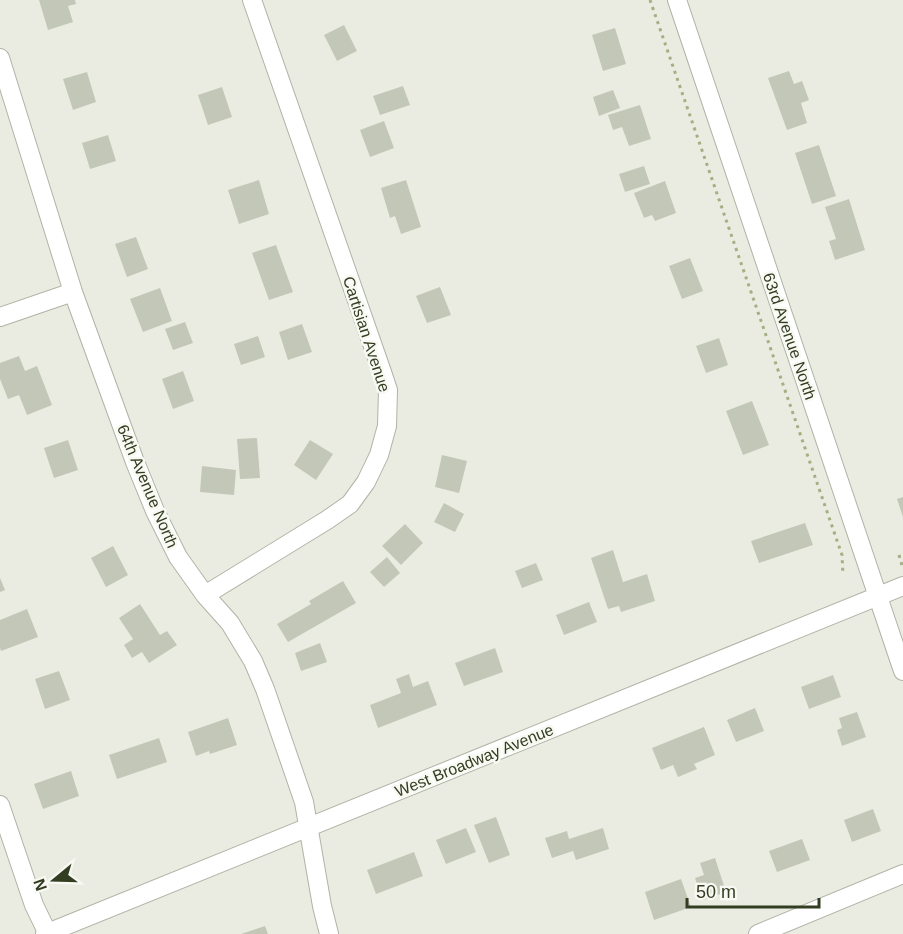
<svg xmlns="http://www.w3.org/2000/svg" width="903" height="934" viewBox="0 0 903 934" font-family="Helvetica,sans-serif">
<rect width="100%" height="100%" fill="#eaece2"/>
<path fill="#c3c7b7" d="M 39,0 L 75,0 L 76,4 L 68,6 L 73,22 L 48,30 Z
M 344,25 L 357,51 L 337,61 L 324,35 Z
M 615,28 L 626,64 L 603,71 L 592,35 Z
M 789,71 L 794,84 L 802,81 L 809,100 L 801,103 L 807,123 L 787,130 L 768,78 Z
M 87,72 L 96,102 L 73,110 L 63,79 Z
M 403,86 L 410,105 L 380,115 L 373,96 Z
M 222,87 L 232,117 L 208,125 L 198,95 Z
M 613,90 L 620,108 L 599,116 L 593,97 Z
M 640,105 L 651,139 L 629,146 L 622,127 L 613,130 L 608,115 Z
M 384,121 L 394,148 L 370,157 L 360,130 Z
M 108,135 L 116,161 L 90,169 L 82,143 Z
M 819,145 L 836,196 L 812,204 L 795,153 Z
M 644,166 L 650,184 L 625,192 L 619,174 Z
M 259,180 L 269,214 L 239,224 L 228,190 Z
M 406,180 L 421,227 L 401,234 L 395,216 L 390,218 L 381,188 Z
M 665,181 L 676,213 L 655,221 L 652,215 L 644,218 L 634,193 Z
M 849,199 L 865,250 L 835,260 L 829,241 L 836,239 L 825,207 Z
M 136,237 L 148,269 L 127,277 L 115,244 Z
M 276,245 L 293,292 L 269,300 L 252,253 Z
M 690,258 L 703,291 L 682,299 L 669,266 Z
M 440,287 L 451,315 L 427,323 L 416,296 Z
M 160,288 L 172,321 L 143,332 L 130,299 Z
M 185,322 L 193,343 L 173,350 L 165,329 Z
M 302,324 L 312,352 L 288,360 L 279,332 Z
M 258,336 L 265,357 L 241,365 L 234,344 Z
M 719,338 L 728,365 L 706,373 L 696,346 Z
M 19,356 L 25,371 L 37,366 L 52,405 L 27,415 L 19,395 L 8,399 L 0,379 L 0,363 Z
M 183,371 L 194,401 L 173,409 L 162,379 Z
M 752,401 L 769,445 L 743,455 L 726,411 Z
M 257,438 L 260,478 L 240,479 L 237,439 Z
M 68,440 L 78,470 L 54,478 L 44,448 Z
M 310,440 L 333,454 L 316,480 L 294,465 Z
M 442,455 L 467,461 L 459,493 L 435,487 Z
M 202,466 L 236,470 L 234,495 L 200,492 Z
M 903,497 L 903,517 L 897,499 Z
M 444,503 L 464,514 L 455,532 L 434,522 Z
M 805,523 L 813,545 L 759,563 L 751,541 Z
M 405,524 L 423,543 L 401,565 L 382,546 Z
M 113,546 L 128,575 L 106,587 L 91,558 Z
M 613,550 L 623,582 L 647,574 L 655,601 L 621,612 L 619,606 L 608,609 L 591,558 Z
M 387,557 L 400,573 L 384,587 L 370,572 Z
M 536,563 L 543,580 L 522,588 L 515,571 Z
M 0,578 L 5,590 L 0,592 Z
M 343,581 L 356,603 L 288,642 L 277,624 L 311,604 L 309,601 Z
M 589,602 L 597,622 L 564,635 L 556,615 Z
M 140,604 L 160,635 L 167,631 L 177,645 L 149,663 L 142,652 L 132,658 L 124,645 L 133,639 L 119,618 Z
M 27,609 L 38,637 L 1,651 L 0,648 L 0,620 Z
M 320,643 L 327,662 L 301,671 L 295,653 Z
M 495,648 L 503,672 L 464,686 L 455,663 Z
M 59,671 L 70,700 L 45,709 L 35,679 Z
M 409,674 L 413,687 L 428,681 L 437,705 L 378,728 L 370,705 L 401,693 L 396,679 Z
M 833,675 L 841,697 L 809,709 L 801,687 Z
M 755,708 L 764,731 L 736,742 L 727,720 Z
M 857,712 L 866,737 L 842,746 L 837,730 L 842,728 L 839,718 Z
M 228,718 L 237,745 L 210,754 L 209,751 L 196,756 L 188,732 Z
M 704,727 L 715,755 L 694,764 L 697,769 L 678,777 L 673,765 L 661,770 L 652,748 Z
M 159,738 L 167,762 L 117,779 L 109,755 Z
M 71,771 L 79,796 L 43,809 L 34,784 Z
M 873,809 L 881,831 L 852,842 L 844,820 Z
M 496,817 L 510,855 L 489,863 L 474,825 Z
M 466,828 L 476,852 L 446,864 L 436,840 Z
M 603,828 L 609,849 L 576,860 L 573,851 L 552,858 L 545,838 L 567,831 L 569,839 Z
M 802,839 L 810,860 L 777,872 L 769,851 Z
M 414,852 L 423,876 L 376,894 L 367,870 Z
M 715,858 L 726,892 L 702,900 L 695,878 L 704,875 L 700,863 Z
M 681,879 L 691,907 L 654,920 L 645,892 Z
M 265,926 L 268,934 L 241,934 Z"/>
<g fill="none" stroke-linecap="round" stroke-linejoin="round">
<defs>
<path id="minor" d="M 0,58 L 73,292 L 135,462 L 155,511 L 178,557 L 205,595 L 230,623 L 253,661 L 265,689 L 304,802 L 322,906 L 329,934
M 0,317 L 73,292
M 205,595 L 327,520 L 350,504 L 366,482 L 379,455 L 387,426 L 388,390 L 382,372 L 252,0
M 0,805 L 34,905 L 48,934
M 758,934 L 903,874"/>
<path id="tertiary" d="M 677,0 L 903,671
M 45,934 L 903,586"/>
</defs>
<use href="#minor" stroke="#afb4a5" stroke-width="20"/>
<use href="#tertiary" stroke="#afb4a5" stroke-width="20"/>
<path stroke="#a2b082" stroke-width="3" stroke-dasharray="3 4.5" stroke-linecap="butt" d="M 650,0 L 842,555 L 843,575
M 899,555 L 903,569"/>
<use href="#minor" stroke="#fff" stroke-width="18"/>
<use href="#tertiary" stroke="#fff" stroke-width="18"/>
</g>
<g text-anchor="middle" stroke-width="5" stroke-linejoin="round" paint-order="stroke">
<g font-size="16" fill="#333d22" stroke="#f8f9f2">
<text transform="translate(367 334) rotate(72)" y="6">Cartisian Avenue</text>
<text transform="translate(790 336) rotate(71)" y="6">63rd Avenue North</text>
<text transform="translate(148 486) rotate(67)" y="6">64th Avenue North</text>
<text transform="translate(474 760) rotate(-22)" y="6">West Broadway Avenue</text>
</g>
</g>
<g transform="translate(54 880) rotate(251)" stroke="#f8f9f2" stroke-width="4.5" paint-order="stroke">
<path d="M0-4.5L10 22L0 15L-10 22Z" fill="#333d22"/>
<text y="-9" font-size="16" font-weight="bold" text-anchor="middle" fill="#333d22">N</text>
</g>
<path d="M687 898v9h132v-9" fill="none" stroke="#333d22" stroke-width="3"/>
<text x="696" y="898" font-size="18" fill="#333d22" stroke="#f8f9f2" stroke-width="4.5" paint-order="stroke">50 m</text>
</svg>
